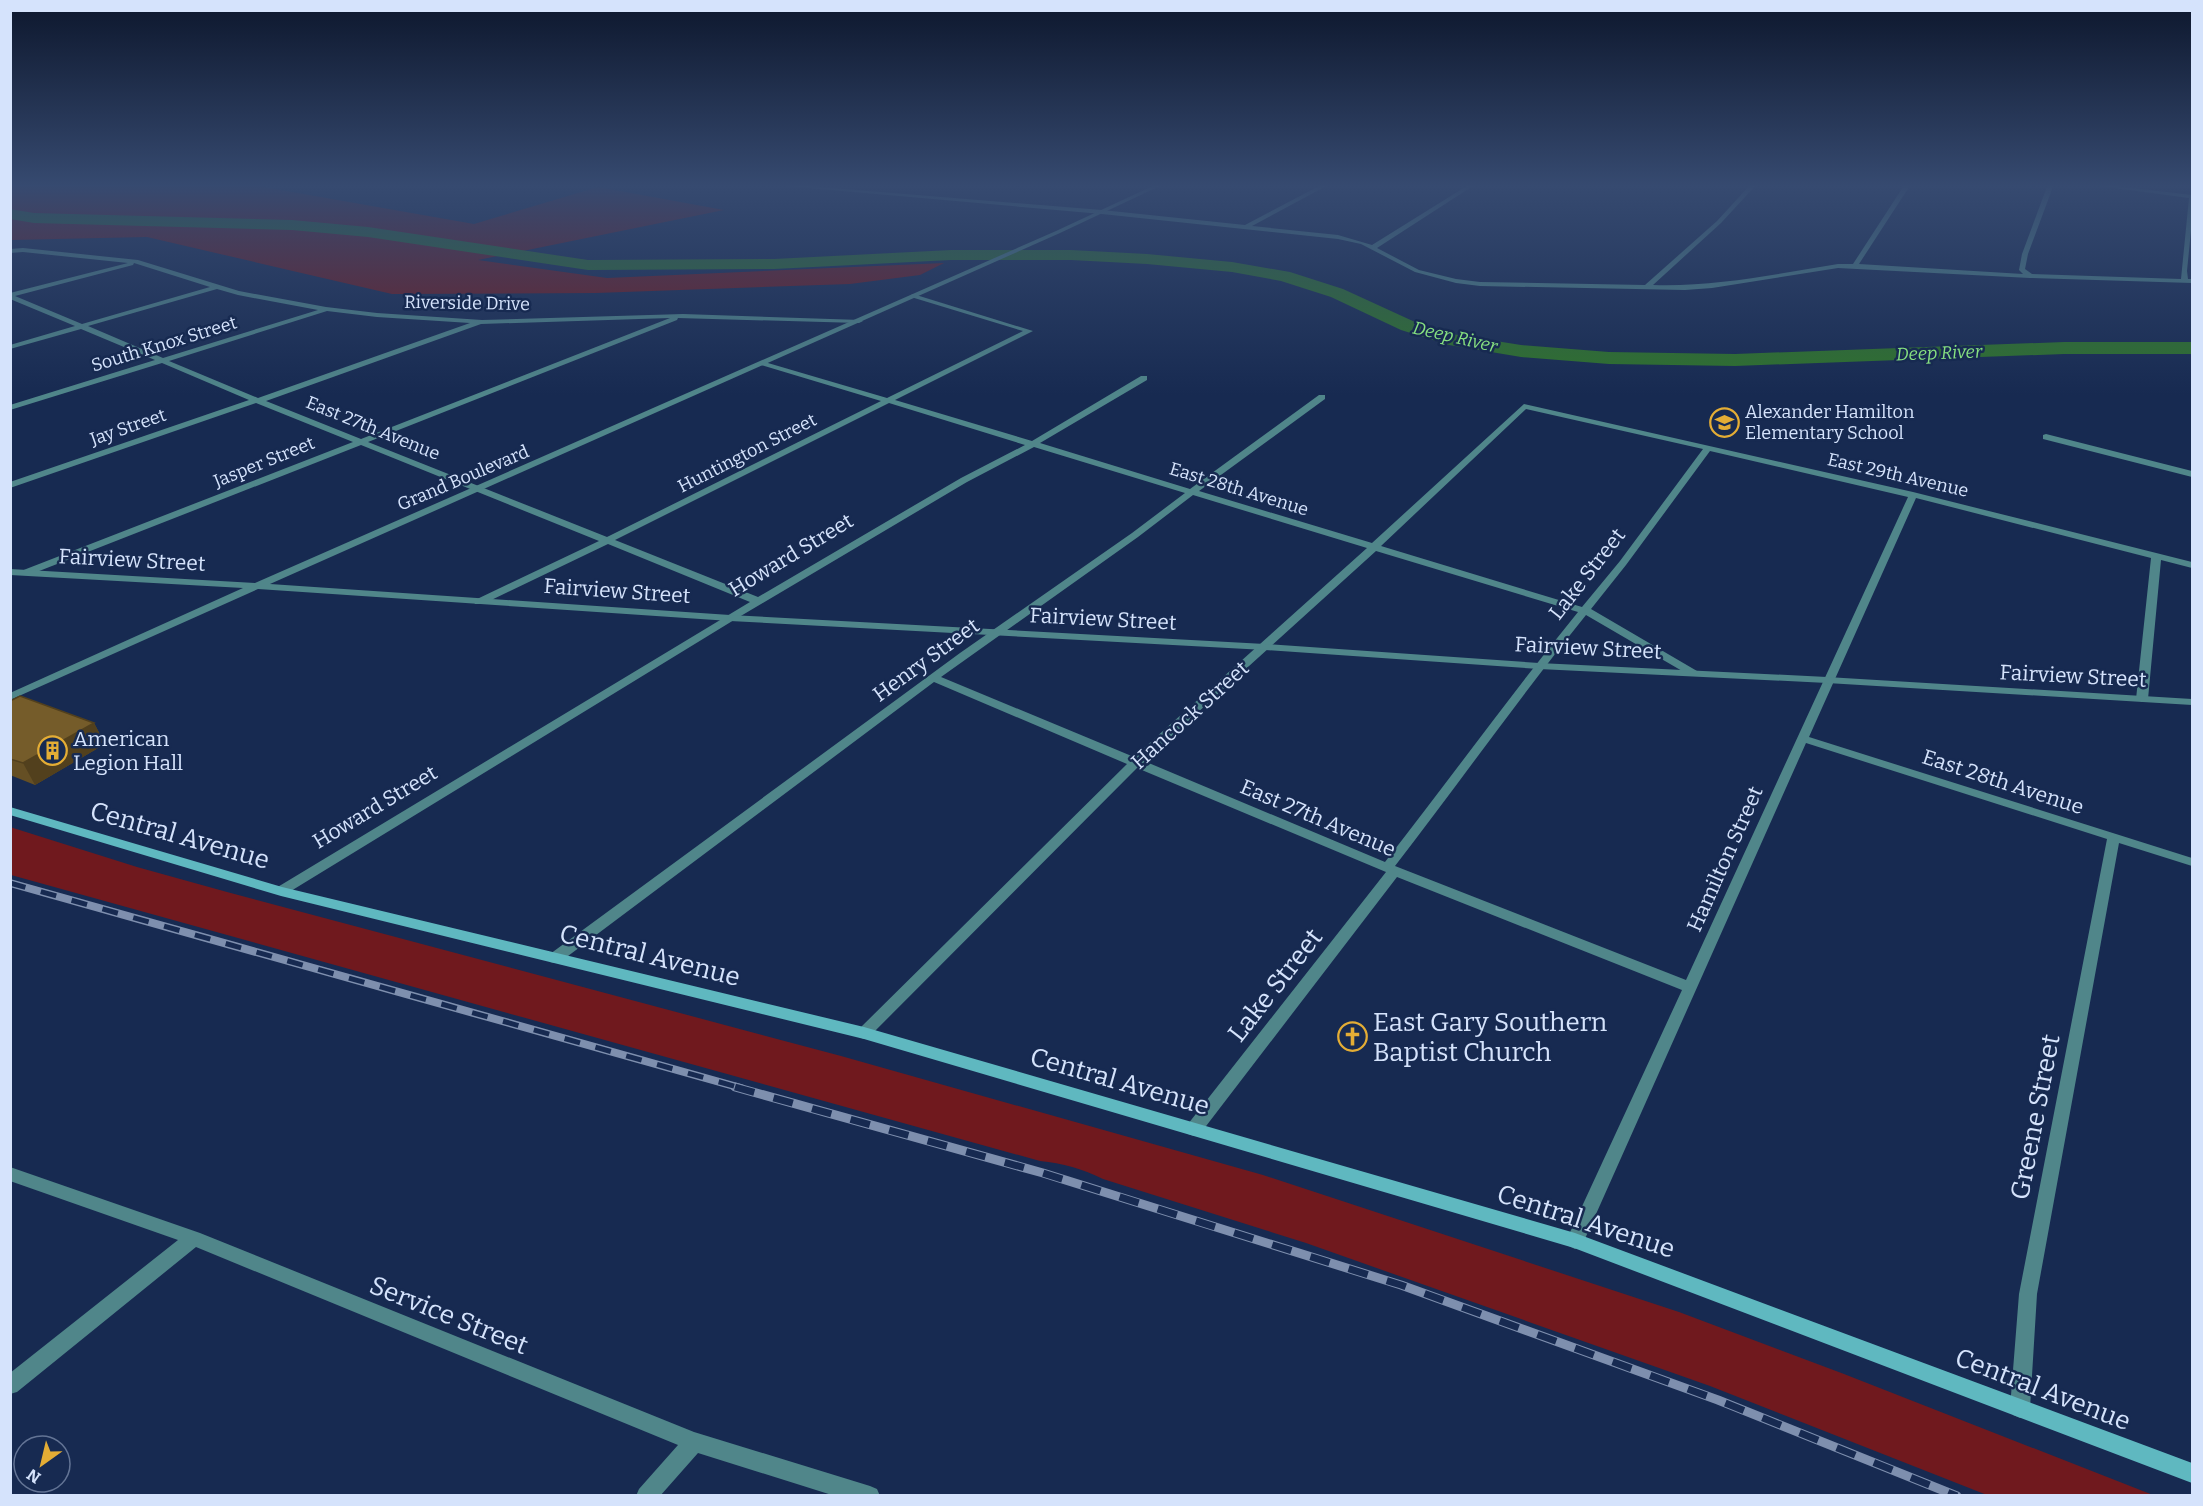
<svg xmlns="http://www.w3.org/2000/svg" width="2203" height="1506" viewBox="0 0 2203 1506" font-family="Bitter,serif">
<rect width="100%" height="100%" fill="#172a51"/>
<path fill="#70191e" d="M 10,184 L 247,184 L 474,224 L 598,187 L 724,210 L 478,260 L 607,278 L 944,263 L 920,275 L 850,284 L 596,293 L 392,294 L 147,237 L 11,240 Z
M 10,827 L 137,867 L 227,892 L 841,1056 L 1263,1175 L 1679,1312 L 1844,1374 L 2153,1495 L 1987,1495 L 1710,1386 L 1306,1243 L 1103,1179 C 1083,1169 1062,1163 1040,1161 L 11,875 Z"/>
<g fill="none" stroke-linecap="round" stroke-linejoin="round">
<path fill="#2e722a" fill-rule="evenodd" d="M 10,209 L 34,213 L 292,220 L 368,227 L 588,260 L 774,259 L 951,250 L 1071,250 L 1147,254 L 1232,262 L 1290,272 L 1343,289 L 1415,322 L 1452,334 L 1521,345 L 1609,352 L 1735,354 L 2064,342 L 2192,342 L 2192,354 L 2064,354 L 1735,366 L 1609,364 L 1521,357 L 1449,345 L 1401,330 L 1331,297 L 1281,281 L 1232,272 L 1147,264 L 1071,260 L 951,260 L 774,269 L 588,270 L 368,237 L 292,230 L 34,223 L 10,219 Z"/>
<path fill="#50868a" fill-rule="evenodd" d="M 763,184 L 783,184 L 1102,210 L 1245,225 L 1323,184 L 1330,184 L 1252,226 L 1338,235 L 1372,245 L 1470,184 L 1476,184 L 1377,248 L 1419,270 L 1456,279 L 1480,282 L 1645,285 L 1717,221 L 1751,184 L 1757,184 L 1721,223 L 1653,285 C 1715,287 1776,274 1838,264 L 1853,264 L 1905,184 L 1911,184 L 1859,264 L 2023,274 L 2019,270 L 2022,254 L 2048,184 L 2054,184 L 2028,254 L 2025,269 L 2032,274 L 2181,279 L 2189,198 L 2084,184 L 2098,184 L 2192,195 L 2192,220 L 2187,271 L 2188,279 L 2192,279 L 2192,283 L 2030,278 L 1838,268 L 1712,288 L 1685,290 L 1480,286 L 1456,283 L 1415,272 L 1361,244 L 1338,239 L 1102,214 Z
M 23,248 L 138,260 L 239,291 L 326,307 L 377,313 L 482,320 L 683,314 L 861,320 L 863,321 L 859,323 L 678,318 L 677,320 L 368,442 L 607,537 L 881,401 L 761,365 L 761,361 L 887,398 L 1023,331 L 911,297 L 911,295 L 913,294 L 1033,331 L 895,400 L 1032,441 L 1141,376 L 1147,376 L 1147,380 L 1040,443 L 1190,489 L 1319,395 L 1325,395 L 1325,399 L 1199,491 L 1372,543 L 1524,404 L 1913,492 L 2192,562 L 2192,568 L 2161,560 L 2148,699 L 2142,702 L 2136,699 L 2151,558 L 1916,498 L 1809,737 L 2192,858 L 2192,866 L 2119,843 L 2037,1294 L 2030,1408 L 2027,1415 L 2020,1418 L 2013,1415 L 2010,1408 L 2019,1294 L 2107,839 L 1806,743 L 1584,1241 L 1581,1246 L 1575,1249 L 1569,1246 L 1566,1241 L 1682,990 L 1397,877 L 1200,1134 L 1194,1136 L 1188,1134 L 1186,1129 L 1188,1124 L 1386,872 L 1137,768 L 869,1037 L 864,1039 L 859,1037 L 856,1033 L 859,1029 L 1127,764 L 934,682 L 560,962 L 555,963 L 550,962 L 548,958 L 550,954 L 960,653 L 1132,533 L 1185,493 L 1034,447 L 967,482 L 734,620 L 286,894 L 276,894 L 274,891 L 276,888 L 750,602 L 608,544 L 483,604 L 475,604 L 474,602 L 475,600 L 599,541 L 361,445 L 29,575 L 21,575 L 21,571 L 353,442 L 256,403 L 10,488 L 10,482 L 249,400 L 162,363 L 10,410 L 10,405 L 155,360 L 81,329 L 10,349 L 10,345 L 75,326 L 10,299 L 10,293 L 128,263 L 23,252 L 10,253 L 10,249 ZM 134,263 L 210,287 L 82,324 L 15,296 L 133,265 ZM 217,289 L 238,295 L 318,310 L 163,358 L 88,326 ZM 327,311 L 377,317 L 470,323 L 258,398 L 169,361 ZM 670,318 L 361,439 L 266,401 L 481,324 ZM 889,403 L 1025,445 L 961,478 L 758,597 L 615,540 ZM 1526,409 L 1703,449 L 1620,561 L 1582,607 L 1381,546 ZM 1710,451 L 1908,497 L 1686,980 L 1395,866 C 1459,783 1520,697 1586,615 L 1689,675 L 1697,675 L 1699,673 L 1697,671 L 1591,609 L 1626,565 ZM 1193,495 L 1367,548 L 1134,757 L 941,677 L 1138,537 ZM 1376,551 L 1578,612 C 1511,694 1450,779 1385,862 L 1144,761 Z
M 2046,434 L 2192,471 L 2192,477 L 2043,439 L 2043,435 Z
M 10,1167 L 200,1233 L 694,1432 L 870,1486 L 877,1489 L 880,1496 L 835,1496 L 698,1453 L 660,1496 L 636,1496 L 639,1489 L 678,1445 L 196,1247 L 17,1392 L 10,1394 L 10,1373 L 178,1240 L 10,1181 Z"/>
<path fill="#50868a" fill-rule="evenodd" d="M 1157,184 L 1164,184 L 1060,233 L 270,584 L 730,615 L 1265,644 L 1539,663 L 1827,677 L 2192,699 L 2192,705 L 1827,683 L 1539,669 L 1265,650 L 730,621 L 258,589 L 10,700 L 10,693 L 243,588 L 10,575 L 10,569 L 255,583 L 1056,231 Z"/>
<path fill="#5fb8c0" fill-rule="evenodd" d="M 10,807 L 282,887 L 864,1027 L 1575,1233 L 2192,1463 L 2192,1483 L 1574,1248 L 864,1039 L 281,896 L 10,815 Z"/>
<defs>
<path id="rail-far1" d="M 10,883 L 741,1088"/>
<path id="rail" d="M 735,1087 L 1043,1173 L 1401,1285 L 1718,1400 L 1957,1496"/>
</defs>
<use href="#rail-far1" stroke="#7e8fae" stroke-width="8"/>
<use href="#rail" stroke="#7e8fae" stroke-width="9"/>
<use href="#rail-far1" stroke="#172a51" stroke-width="5" stroke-dasharray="16" stroke-linecap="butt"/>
<use href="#rail" stroke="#172a51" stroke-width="7" stroke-dasharray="20" stroke-linecap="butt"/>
</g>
<path fill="#654f24" d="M 10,701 L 94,723 L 105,744 L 35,785 L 10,775 Z"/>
<path fill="#52401d" d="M 94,723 L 105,744 L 35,785 L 23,763 Z"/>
<path fill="#755c2a" stroke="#52401d" stroke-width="1.5" d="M 20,696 L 94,723 L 23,763 L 10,759 L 10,701 Z"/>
<linearGradient id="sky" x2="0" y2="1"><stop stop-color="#0d172d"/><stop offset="0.47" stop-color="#364a70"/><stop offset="1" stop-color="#364a70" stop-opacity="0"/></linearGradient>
<rect width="2203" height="395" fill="url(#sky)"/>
<defs>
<symbol id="school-ring" viewBox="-11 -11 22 22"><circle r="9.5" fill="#172a51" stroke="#e4ad35" stroke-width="1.5"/><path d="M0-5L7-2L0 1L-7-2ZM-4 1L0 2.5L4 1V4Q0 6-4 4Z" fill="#e4ad35"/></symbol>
<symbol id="building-ring" viewBox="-11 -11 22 22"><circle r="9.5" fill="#172a51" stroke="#e4ad35" stroke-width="1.5"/><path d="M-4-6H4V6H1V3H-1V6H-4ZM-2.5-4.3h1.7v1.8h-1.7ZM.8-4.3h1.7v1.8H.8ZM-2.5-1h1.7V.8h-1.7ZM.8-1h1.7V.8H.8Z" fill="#e4ad35"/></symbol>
<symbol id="church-ring" viewBox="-11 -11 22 22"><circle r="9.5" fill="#172a51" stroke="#e4ad35" stroke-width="1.5"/><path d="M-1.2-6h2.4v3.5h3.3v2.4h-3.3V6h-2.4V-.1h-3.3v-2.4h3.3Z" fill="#e4ad35"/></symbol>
</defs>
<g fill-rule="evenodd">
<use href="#school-ring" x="1708" y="406" width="33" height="33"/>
<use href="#building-ring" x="36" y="734" width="33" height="33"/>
<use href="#church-ring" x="1336" y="1020" width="33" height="33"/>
</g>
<g text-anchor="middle" stroke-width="5" stroke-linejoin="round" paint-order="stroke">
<g font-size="18" fill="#d5e3fc" stroke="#172a51">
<text transform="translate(467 303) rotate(1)" y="6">Riverside Drive</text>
<text transform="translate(164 344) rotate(-17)" y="6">South Knox Street</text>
<text transform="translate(128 427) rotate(-19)" y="6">Jay Street</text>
<text transform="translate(373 428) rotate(22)" y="6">East 27th Avenue</text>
<text transform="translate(747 453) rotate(-27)" y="6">Huntington Street</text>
<text transform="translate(264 462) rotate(-22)" y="6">Jasper Street</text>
<text transform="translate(1898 475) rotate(13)" y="6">East 29th Avenue</text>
<text transform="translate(463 478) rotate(-23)" y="6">Grand Boulevard</text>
<text transform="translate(1239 489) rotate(17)" y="6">East 28th Avenue</text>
</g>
<g font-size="18" font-style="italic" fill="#87e180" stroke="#172a51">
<text transform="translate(1455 337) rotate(13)" y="6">Deep River</text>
<text transform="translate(1939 353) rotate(-2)" y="6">Deep River</text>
</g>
<g font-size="18" fill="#d5e3fc" stroke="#172a51" text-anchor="start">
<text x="1745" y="418">Alexander Hamilton<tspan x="1745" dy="21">Elementary School</tspan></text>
</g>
<g font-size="21" fill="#d5e3fc" stroke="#172a51">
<text transform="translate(791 555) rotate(-31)" y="7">Howard Street</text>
<text transform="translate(132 560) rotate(3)" y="7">Fairview Street</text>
<text transform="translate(1587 574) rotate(-52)" y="7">Lake Street</text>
<text transform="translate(617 591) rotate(4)" y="7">Fairview Street</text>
<text transform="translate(1103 619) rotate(3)" y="7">Fairview Street</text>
<text transform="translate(1588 648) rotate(3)" y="7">Fairview Street</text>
<text transform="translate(926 660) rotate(-36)" y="7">Henry Street</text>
<text transform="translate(2073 676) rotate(3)" y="7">Fairview Street</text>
<text transform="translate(1190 715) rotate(-42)" y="7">Hancock Street</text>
<text transform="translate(2003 782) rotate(18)" y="7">East 28th Avenue</text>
<text transform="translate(375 807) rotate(-31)" y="7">Howard Street</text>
<text transform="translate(1318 818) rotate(23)" y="7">East 27th Avenue</text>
<text transform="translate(1725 859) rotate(-66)" y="7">Hamilton Street</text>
</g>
<g font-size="21" fill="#d5e3fc" stroke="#172a51" text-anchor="start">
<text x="73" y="746">American<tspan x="73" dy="24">Legion Hall</tspan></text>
</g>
<g font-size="26" fill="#d5e3fc" stroke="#172a51">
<text transform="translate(180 835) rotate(16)" y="9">Central Avenue</text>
<text transform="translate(650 955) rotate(14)" y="9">Central Avenue</text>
<text transform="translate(1275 985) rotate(-52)" y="9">Lake Street</text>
<text transform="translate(1120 1081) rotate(16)" y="9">Central Avenue</text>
<text transform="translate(2035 1117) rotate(-79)" y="9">Greene Street</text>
<text transform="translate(1586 1221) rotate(18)" y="9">Central Avenue</text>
<text transform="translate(449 1315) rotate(22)" y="9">Service Street</text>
<text transform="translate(2043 1389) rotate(21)" y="9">Central Avenue</text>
</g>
<g font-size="26" fill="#d5e3fc" stroke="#172a51" text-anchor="start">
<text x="1373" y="1031">East Gary Southern<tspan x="1373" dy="30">Baptist Church</tspan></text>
</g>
</g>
<rect width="2203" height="1506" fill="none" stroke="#d5e3fc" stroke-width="24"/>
<g transform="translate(42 1464) rotate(214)"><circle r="28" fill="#172a51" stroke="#637495" stroke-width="1.5"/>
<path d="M0-4.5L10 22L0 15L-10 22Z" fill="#e4ad35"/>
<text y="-9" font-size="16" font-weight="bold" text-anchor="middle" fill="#d5e3fc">N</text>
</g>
</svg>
